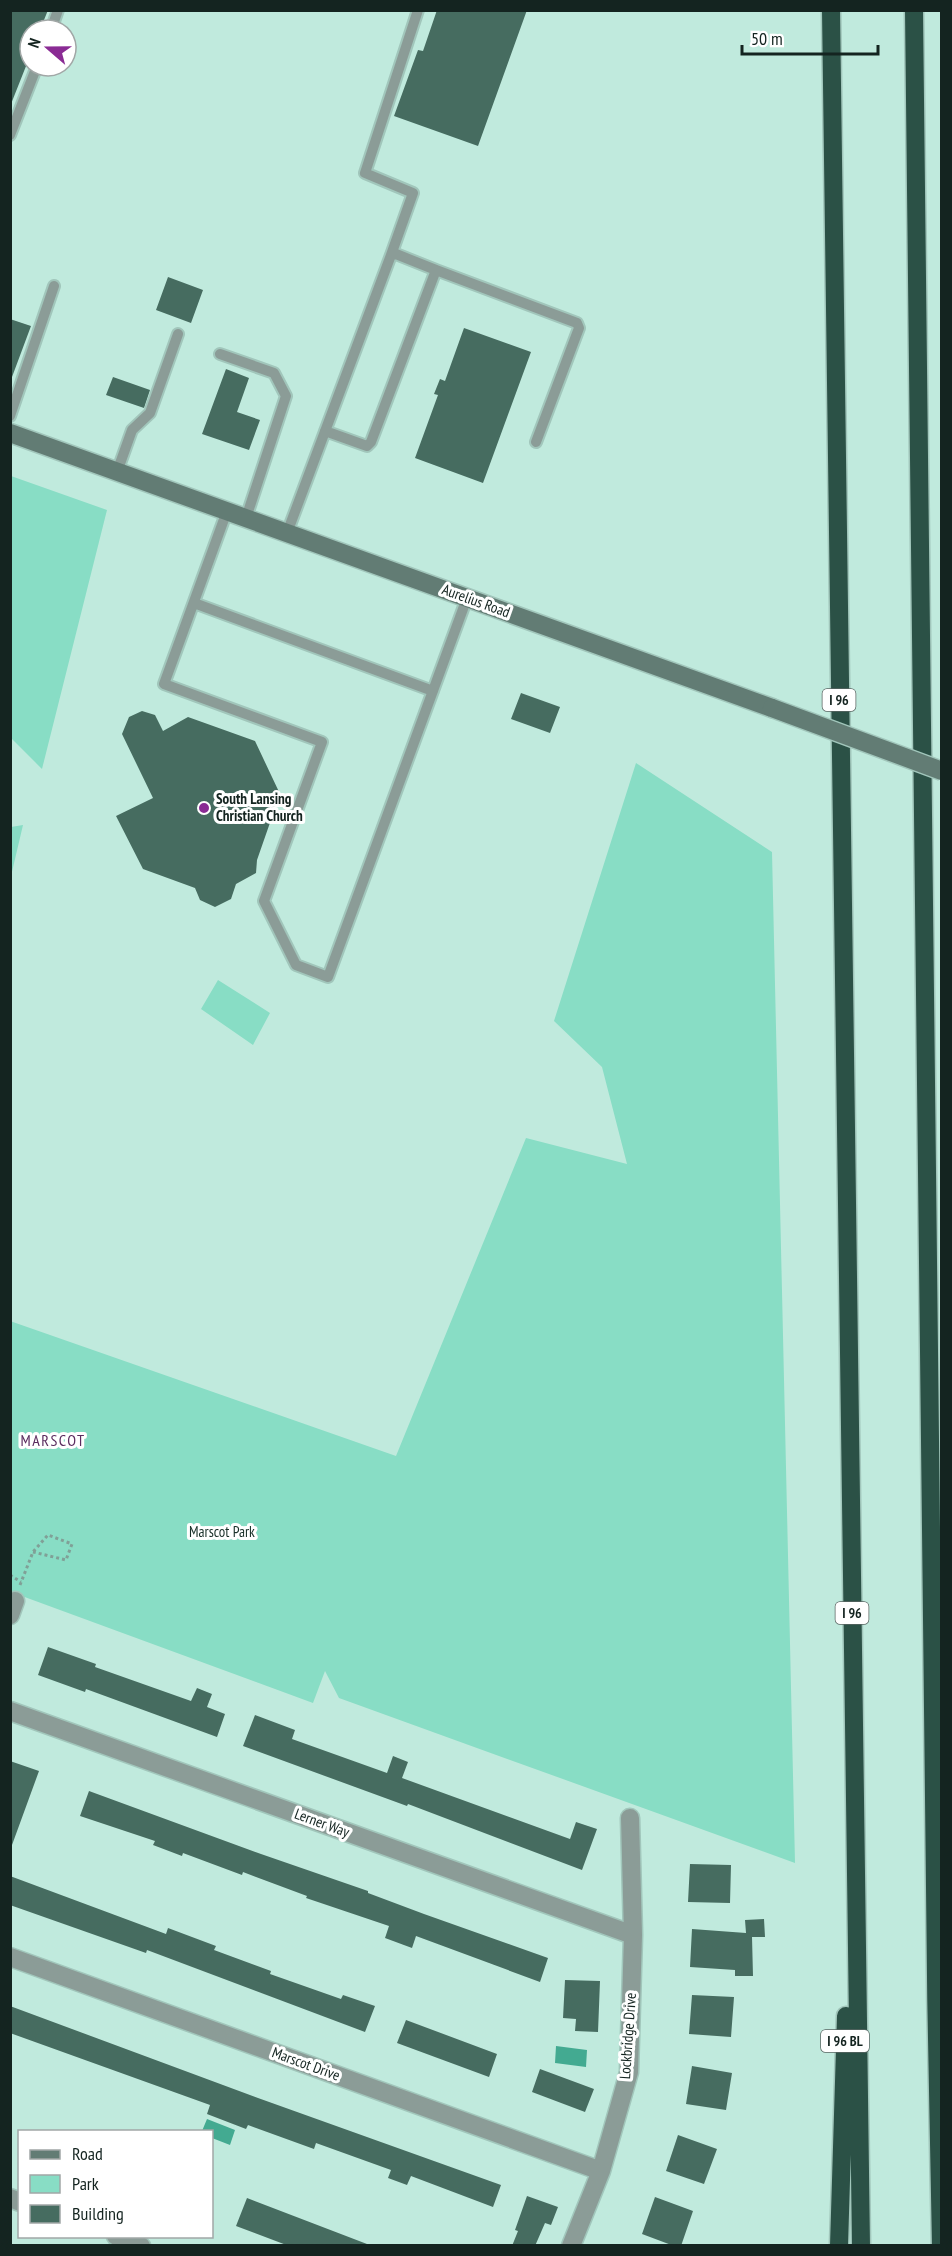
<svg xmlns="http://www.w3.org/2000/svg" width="952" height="2256" viewBox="0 0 952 2256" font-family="'PT Sans Narrow',sans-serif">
<rect width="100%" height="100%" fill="#c0eadd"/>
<path fill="#88ddc5" d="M 11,476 L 107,510 L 42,769 L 11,738 Z
M 636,763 L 772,852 L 795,1863 L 339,1698 L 325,1671 L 313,1703 L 11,1592 L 10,1321 L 396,1456 L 526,1138 L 627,1164 L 602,1067 L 554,1021 Z
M 23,825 L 11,876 L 11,827 Z
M 218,980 L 270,1013 L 253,1045 L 201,1009 Z"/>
<path fill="#43aa91" d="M 556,2046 L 587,2050 L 586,2067 L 555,2063 Z
M 207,2119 L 235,2130 L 230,2145 L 212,2138 L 212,2132 L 202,2131 Z"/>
<path fill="#466c60" d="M 10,10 L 48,10 L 40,30 L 30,30 L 30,56 L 11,104 Z
M 437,10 L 527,10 L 478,146 L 394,116 L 418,50 L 423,51 Z
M 168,277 L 203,290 L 191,323 L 156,310 Z
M 10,319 L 31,326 L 12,377 L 10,377 Z
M 464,328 L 531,352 L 483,483 L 415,458 L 438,395 L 434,394 L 440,379 L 445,381 Z
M 226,369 L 249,378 L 237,412 L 260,420 L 249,450 L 202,434 Z
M 113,377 L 150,390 L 144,408 L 106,395 Z
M 521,693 L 560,707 L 550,733 L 511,719 Z
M 142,711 L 155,715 L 163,731 L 188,717 L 255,741 L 280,794 L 257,860 L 256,873 L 236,884 L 231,899 L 215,907 L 200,900 L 195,888 L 143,869 L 116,816 L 153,798 L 122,734 L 129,717 Z
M 48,1647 L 96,1664 L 95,1667 L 191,1701 L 197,1688 L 212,1694 L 207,1707 L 225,1714 L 217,1737 L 86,1689 L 85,1692 L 38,1675 Z
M 255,1715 L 295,1730 L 292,1739 L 387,1773 L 393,1756 L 408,1762 L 402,1778 L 570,1839 L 576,1822 L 597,1829 L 582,1870 L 408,1804 L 407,1806 L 243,1746 Z
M 10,1761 L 39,1771 L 12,1845 L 10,1845 Z
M 89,1791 L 261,1854 L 368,1891 L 368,1893 L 424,1914 L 548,1958 L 540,1982 L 416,1936 L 412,1948 L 385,1938 L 389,1926 L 306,1898 L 307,1896 L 243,1872 L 242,1875 L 183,1853 L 182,1856 L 153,1845 L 155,1841 L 80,1816 Z
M 690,1864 L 731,1865 L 730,1903 L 688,1902 Z
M 10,1876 L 166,1934 L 168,1928 L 216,1946 L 214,1950 L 271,1971 L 270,1974 L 341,1999 L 343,1995 L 375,2006 L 365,2032 L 147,1950 L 146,1953 L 10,1905 Z
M 764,1919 L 765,1937 L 752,1937 L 753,1976 L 735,1976 L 735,1970 L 690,1967 L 692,1929 L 746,1933 L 745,1920 Z
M 565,1980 L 600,1981 L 598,2032 L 575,2031 L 576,2019 L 563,2018 Z
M 692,1995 L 734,1997 L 731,2037 L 689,2034 Z
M 10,2006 L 258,2098 L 501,2185 L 493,2207 L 411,2176 L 407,2185 L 388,2178 L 391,2170 L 316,2143 L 314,2149 L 248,2125 L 246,2129 L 207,2114 L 210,2105 L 10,2033 Z
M 406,2020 L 497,2054 L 489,2077 L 397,2043 Z
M 692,2066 L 732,2073 L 726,2110 L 686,2104 Z
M 540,2069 L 594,2089 L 585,2112 L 532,2092 Z
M 678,2135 L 717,2149 L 704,2184 L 666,2171 Z
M 527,2196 L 558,2207 L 551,2225 L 545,2223 L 535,2246 L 512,2246 L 518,2231 L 515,2230 Z
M 655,2197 L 693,2211 L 681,2246 L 674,2246 L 642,2234 Z
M 247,2198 L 367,2244 L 366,2246 L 289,2246 L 236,2226 Z"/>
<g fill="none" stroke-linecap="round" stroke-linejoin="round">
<defs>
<path id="lane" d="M 51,30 L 58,10
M 10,135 L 37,66
M 391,255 L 413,193 L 365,173 L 418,10
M 436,270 L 577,323 L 579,328 L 536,442
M 220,354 L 274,373 L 286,396 L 246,518
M 10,416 L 54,286
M 117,472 L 132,430 L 150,413 L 178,334
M 227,511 L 164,684 L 322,742 L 264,901 L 296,965 L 328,977 L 467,598
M 287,533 L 391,255 L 396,254 L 436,270 L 371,442 L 367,446 L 325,431
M 194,603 L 433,691"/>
<path id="street" d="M 10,1615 L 15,1601
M 10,1711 L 633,1935
M 10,1957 L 601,2171
M 10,2198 L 20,2202
M 116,2236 L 141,2246
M 571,2246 L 601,2171 L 629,2072 L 633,1935 L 630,1818"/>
<path id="secondary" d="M 10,433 L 772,708"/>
<path id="highway" d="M 831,10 L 861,2246
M 914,10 C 917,756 926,1501 941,2246
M 839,2246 L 846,2016"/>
</defs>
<use href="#lane" stroke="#a1c6bb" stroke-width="14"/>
<use href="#street" stroke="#a1c6bb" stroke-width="21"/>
<use href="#secondary" stroke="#a1c6bb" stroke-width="21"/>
<use href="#highway" stroke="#a1c6bb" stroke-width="21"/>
<path stroke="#80a097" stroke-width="3" stroke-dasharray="3 3" stroke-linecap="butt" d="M 10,1575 L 21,1582
M 20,1585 L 33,1552 L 48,1535 L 72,1544 L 66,1560 L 33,1552"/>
<use href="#lane" stroke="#8b9c97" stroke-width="10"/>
<use href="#street" stroke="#8b9c97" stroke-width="18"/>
<use href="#secondary" stroke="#627c74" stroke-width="18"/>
<use href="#highway" stroke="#2b5146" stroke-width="18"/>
<defs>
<path id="secondary-bridge" d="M 772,708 L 942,771"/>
</defs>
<use href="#secondary-bridge" stroke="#a1c6bb" stroke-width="21" stroke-linecap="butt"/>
<use href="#secondary-bridge" stroke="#627c74" stroke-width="18"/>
</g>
<circle fill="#8a2b94" stroke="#fff" stroke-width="2" cx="204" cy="808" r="6"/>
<g text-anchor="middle" stroke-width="6" stroke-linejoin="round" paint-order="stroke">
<g fill="#fff" stroke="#5a6663" stroke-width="1.5">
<rect x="822.5" y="689" width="33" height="22" rx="4.5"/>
<rect x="835.5" y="1602" width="33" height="22" rx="4.5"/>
<rect x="821" y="2030" width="48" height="22" rx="4.5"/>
</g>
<g font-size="14" font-weight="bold" fill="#142420">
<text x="839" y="705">I 96</text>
<text x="852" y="1618">I 96</text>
<text x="845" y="2046">I 96 BL</text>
</g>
<g font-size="15" fill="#142420" stroke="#fff">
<text transform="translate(476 601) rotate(20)" y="5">Aurelius Road</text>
<text transform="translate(322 1823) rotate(20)" y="5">Lerner Way</text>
<text transform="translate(628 2036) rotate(-86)" y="5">Lockbridge Drive</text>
<text transform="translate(306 2064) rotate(20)" y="5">Marscot Drive</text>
</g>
<g font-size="15" font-weight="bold" fill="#142420" stroke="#fff" text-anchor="start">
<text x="216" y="804">South Lansing<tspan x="216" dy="17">Christian Church</tspan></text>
</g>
<g font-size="15" fill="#182f28" stroke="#fff">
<text x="222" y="1537">Marscot Park</text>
</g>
<g font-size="16" letter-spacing="1.5" fill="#5b2c5f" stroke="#fff">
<text x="53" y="1446">MARSCOT</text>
</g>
</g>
<rect width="952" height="2256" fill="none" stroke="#142420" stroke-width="24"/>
<rect x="18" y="2130" width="195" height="108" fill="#ffffff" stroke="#a1a7a6" stroke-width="1.5"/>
<rect x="30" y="2150" width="30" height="9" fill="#627c74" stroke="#a1a7a6" stroke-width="1.5"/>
<text x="72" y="2160" font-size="18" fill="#142420">Road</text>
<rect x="30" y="2175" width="30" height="18" fill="#88ddc5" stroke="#a1a7a6" stroke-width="1.5"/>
<text x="72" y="2190" font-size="18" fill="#142420">Park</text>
<rect x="30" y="2205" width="30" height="18" fill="#466c60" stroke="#a1a7a6" stroke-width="1.5"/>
<text x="72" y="2220" font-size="18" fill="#142420">Building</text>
<g transform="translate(48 48) rotate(290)"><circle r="28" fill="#ffffff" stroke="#a1a7a6" stroke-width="1.5"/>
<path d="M0-4.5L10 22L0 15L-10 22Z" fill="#8a2b94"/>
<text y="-9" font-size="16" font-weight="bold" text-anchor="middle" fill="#142420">N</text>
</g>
<path d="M742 45v9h136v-9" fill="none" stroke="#142420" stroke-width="3"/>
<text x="751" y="45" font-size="18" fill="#142420" stroke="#ffffff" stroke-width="4.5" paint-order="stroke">50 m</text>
</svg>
